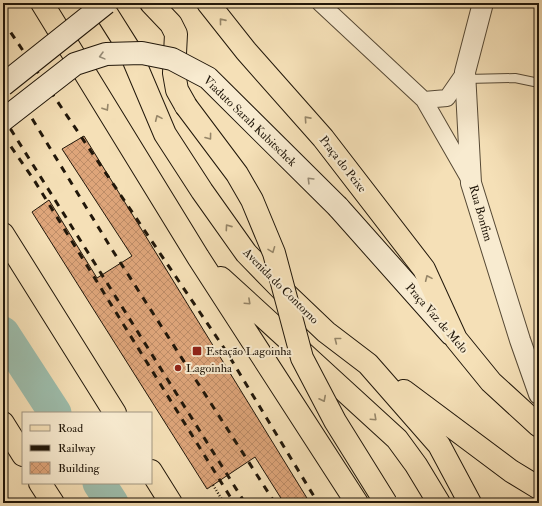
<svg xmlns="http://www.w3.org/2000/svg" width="542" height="506" viewBox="0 0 542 506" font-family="'IM FELL Double Pica',serif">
<defs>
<pattern id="building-cross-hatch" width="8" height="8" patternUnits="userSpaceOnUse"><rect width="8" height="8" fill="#dea57a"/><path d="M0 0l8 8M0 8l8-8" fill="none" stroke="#be8d68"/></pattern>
</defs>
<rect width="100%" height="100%" fill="#f5e0b7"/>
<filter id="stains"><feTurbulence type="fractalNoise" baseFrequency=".005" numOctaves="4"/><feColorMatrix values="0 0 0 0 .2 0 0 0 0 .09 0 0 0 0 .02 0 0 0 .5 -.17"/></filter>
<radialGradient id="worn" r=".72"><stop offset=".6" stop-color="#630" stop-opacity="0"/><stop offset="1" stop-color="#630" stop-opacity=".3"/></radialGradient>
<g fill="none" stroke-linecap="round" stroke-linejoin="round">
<path stroke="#9dbdac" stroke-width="33" d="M 3,333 L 55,413
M 99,483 L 112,503"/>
</g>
<path fill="url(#building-cross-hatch)" stroke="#21170a" d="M 84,136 L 310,503 L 284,503 L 255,457 L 207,489 L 32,212 L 49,200 L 97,278 L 132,256 L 62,149 Z"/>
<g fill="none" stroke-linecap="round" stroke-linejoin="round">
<defs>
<path id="service" d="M 466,79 L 515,78 L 539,83"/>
<path id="minor" d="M 320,3 L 424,100 L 471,182
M 424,100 L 447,98 L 465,72"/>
<path id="tertiary" d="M 483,3 L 465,72 L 471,183 L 520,340 L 539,394"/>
<path id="secondary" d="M 338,207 L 451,334"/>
<path id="primary" d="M 151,3 L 171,24 L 176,34 L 174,73 L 177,90 L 186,106
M 208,3 L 246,51 L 323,138 L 424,269 L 456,339 L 491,382 L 539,426
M 3,234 L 115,413
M 3,423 L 23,455
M 151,471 L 171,503
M 40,483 L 53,503"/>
<path id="trunk" d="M 42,3 L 198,257 L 357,503
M 100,3 L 129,49 L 165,134 L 202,191 L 246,253 L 284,292 L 326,332 L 368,364 L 439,445 L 470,503
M 221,278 L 397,439 L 416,465 L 439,503
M 404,391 L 511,471 L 539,488"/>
</defs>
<use href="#service" stroke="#564935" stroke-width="10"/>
<use href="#minor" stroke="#564935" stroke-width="18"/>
<use href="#tertiary" stroke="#564935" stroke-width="22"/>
<use href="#secondary" stroke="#21170a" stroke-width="24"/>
<use href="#primary" stroke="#21170a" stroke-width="24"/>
<use href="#trunk" stroke="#21170a" stroke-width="24"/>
<path stroke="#21170a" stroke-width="2.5" stroke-dasharray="1 2" stroke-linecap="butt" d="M 213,485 L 224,503"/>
<use href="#service" stroke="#f8ebd0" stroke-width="8"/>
<use href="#minor" stroke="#f8ebd0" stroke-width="16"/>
<use href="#tertiary" stroke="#f8ebd0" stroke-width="20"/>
<use href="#secondary" stroke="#f8ebd0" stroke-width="22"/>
<use href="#primary" stroke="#f5e0b7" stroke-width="22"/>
<use href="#trunk" stroke="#f5e0b7" stroke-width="22"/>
<path stroke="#21170a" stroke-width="3" stroke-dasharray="7 7" stroke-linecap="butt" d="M 3,21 L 226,351 L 318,503
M 3,71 L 111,248 L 275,503
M 3,117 L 245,503
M 3,135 L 34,180 L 234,503"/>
<defs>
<path id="secondary-bridge" d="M 3,85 L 106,3
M 3,120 L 75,64 L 106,54 L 142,53 L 172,59 L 208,78 L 338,207"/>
<path id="primary-bridge" d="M 186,106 L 237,174 L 252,200 L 274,253 L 302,358 L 335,421 L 386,503"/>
</defs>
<use href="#secondary-bridge" stroke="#21170a" stroke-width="24" stroke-linecap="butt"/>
<use href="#primary-bridge" stroke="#21170a" stroke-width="24" stroke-linecap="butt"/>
<use href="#secondary-bridge" stroke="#f8ebd0" stroke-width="22"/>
<use href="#primary-bridge" stroke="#f5e0b7" stroke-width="22"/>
</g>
<defs><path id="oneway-chevron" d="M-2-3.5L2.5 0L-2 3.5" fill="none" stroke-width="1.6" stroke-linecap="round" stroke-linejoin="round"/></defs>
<g stroke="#968669">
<use href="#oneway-chevron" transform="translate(222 21) rotate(-129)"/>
<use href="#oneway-chevron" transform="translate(106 108) rotate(58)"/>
<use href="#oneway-chevron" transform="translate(158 118) rotate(-114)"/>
<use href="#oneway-chevron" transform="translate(307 119) rotate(-132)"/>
<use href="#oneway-chevron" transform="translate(209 137) rotate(53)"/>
<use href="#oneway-chevron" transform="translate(228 227) rotate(-125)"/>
<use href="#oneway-chevron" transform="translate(272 250) rotate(69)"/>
<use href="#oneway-chevron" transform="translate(428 278) rotate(-114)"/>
<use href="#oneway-chevron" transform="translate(248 302) rotate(43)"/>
<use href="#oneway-chevron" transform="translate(337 340) rotate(-142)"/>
<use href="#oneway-chevron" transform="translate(323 399) rotate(63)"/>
<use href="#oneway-chevron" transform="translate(374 418) rotate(43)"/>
</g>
<g stroke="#978c77">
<use href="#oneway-chevron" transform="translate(102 56) rotate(165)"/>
<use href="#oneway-chevron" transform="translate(310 180) rotate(-135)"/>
</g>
<g fill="#8f2418" stroke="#f8ebd0" stroke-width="1.5">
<rect x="192" y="346" width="10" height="10" rx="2"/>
<circle cx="178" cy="368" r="4"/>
</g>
<g text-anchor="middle" stroke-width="4" stroke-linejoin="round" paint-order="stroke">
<g font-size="12" fill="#21170a" stroke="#f8ebd0">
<text transform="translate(250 121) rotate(44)" y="4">Viaduto Sarah Kubitschek</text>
<text transform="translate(343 164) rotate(52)" y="4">Praça do Peixe</text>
<text transform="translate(481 213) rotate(74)" y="4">Rua Bonfim</text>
<text transform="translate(281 286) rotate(45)" y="4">Avenida do Contorno</text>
<text transform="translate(437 318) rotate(49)" y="4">Praça Vaz de Melo</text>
</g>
<g font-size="12" fill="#21170a" stroke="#f8ebd0" text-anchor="start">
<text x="206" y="355">Estação Lagoinha</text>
<text x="186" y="372">Lagoinha</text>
</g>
</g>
<rect width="542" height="506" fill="none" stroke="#f5e0b7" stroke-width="16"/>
<rect x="4" y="4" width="534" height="498" fill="none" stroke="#21170a" stroke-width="2"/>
<rect x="8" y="8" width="526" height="490" fill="none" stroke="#21170a"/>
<rect x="22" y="412" width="130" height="72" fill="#f8ebd0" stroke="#a29681"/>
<rect x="30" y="425" width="20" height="6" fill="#f5e0b7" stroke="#a29681"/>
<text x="58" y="432" font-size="12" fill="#21170a">Road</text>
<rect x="30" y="445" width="20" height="6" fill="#21170a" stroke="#a29681"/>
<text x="58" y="452" font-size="12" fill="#21170a">Railway</text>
<rect x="30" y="462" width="20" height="12" fill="url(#building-cross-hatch)" stroke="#a29681"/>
<text x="58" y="472" font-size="12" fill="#21170a">Building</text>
<rect width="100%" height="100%" filter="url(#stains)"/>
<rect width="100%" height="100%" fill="url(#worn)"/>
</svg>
